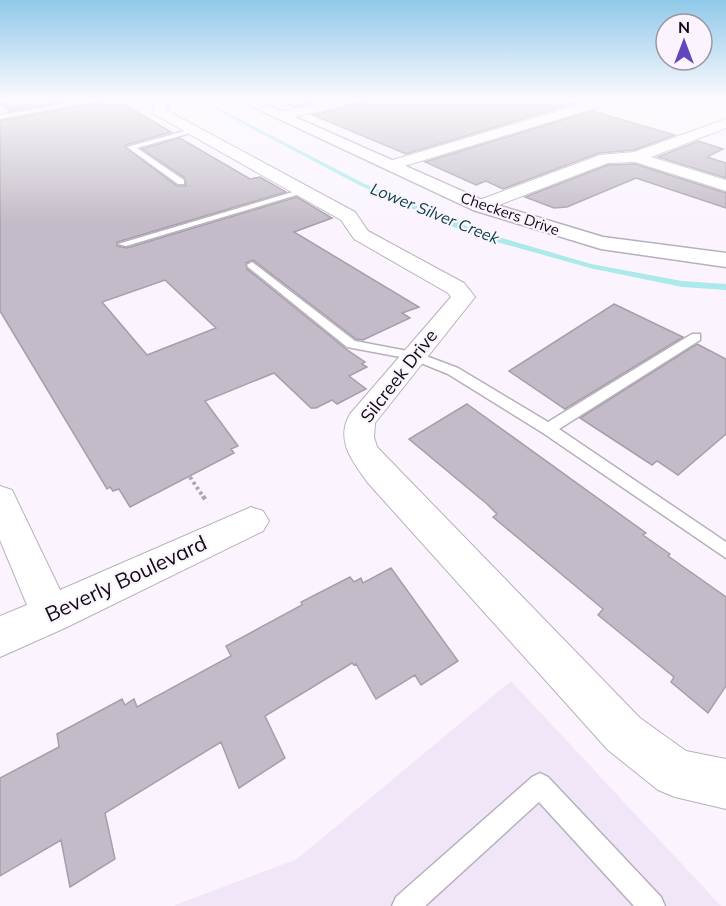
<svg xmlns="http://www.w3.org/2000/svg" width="726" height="906" viewBox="0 0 726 906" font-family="Mulish,sans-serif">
<rect width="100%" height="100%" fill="#fbf4ff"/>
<path fill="#f1e5f8" d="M 511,681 L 721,906 L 173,906 L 297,859 Z"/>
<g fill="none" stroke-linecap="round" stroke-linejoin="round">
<path fill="#abe9ea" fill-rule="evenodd" d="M 194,98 L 199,98 L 363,183 L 478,231 L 591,264 L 682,281 L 726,284 L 726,290 L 682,287 L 590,268 L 472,235 L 359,185 Z"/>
</g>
<path fill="#c3bbc7" stroke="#a69eaa" stroke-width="1.5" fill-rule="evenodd" d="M 0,98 L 87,98 L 10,111 L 0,102 Z
M 114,98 L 171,132 L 126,145 L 125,147 L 177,186 L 186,186 L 185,178 L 142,149 L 180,138 L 250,179 L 260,177 L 286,192 L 117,242 L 117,246 L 127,248 L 297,197 L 332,218 L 294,232 L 419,307 L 402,313 L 410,318 L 363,340 L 356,339 L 253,260 L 246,263 L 247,269 L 346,349 L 365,362 L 362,364 L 367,367 L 349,376 L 366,389 L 337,404 L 332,400 L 316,408 L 311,408 L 274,373 L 205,401 L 238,446 L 231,449 L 234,453 L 130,507 L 119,489 L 113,491 L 110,487 L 107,489 L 0,311 L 0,121 L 112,100 ZM 165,280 L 216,328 L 147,355 L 102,302 Z
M 273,98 L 334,98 L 294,107 Z
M 368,98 L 583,98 L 582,101 L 406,154 L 313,115 L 364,103 Z
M 592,111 L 675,135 L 634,150 L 599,153 L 503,189 L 486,181 L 476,185 L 425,162 Z
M 698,141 L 723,149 L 707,157 L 726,163 L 726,178 L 658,157 Z
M 635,164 L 726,193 L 726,208 L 636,178 L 567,207 L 554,208 L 525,197 L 608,165 Z
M 614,304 L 683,337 L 565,409 L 509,371 Z
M 697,344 L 726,359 L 726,434 L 678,475 L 657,461 L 652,465 L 580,418 Z
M 467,404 L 646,533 L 643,535 L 670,554 L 668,556 L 726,597 L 726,686 L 708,713 L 671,682 L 674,677 L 598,615 L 603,609 L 493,517 L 497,514 L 487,504 L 409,439 Z
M 391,568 L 458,661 L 421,685 L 415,675 L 376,699 L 356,664 L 354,665 L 352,663 L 265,716 L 285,758 L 239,788 L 221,742 L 105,813 L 115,859 L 70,887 L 61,840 L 0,876 L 0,778 L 59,747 L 57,734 L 122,699 L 125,705 L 134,699 L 137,707 L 231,656 L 226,646 L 302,605 L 301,602 L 350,577 L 354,582 L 361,578 L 363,583 Z"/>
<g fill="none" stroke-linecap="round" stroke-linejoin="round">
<defs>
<path id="service" d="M 100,98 L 112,98 L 0,119 L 0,115 Z
M 192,129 L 194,132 L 137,148 L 184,180 L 184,184 L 178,184 L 127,147 Z
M 303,189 L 310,191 L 126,246 L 118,244 Z
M 252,262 L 355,341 L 418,353 L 458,368 L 548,422 L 692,334 L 700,334 L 700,340 L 559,429 L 726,542 L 726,558 L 543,433 L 448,374 L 411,359 L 347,347 L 248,267 L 247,265 Z
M 540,773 L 548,777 L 661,897 L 665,906 L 634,906 L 539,802 L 425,906 L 392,906 L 396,897 L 532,777 Z"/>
<path id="minor" d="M 141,98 C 152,98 161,97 168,106 L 166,110 L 355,212 L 368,231 L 464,283 L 475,297 L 375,423 L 374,437 L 377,447 L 640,718 L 686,751 L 726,759 L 726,809 L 675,797 L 658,790 L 608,750 L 368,483 C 352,461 335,440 350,414 L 451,297 L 448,293 L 354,239 L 341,220 L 154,114 L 152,111 L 155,107 Z
M 344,98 L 366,98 L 364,101 L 281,120 L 274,116 L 276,113 Z
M 587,98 L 608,98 L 611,101 L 609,104 L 398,168 L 392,170 L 384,165 L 386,162 L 591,101 Z
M 726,119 L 726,128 L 651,157 L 726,180 L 726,191 L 635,162 L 608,163 L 486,210 L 474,210 L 471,206 L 474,202 L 600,155 L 634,152 Z
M 0,486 L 12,490 L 60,590 L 251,507 L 263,511 L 269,521 L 263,531 L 65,628 L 0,657 L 0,616 L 27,605 L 0,540 Z"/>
<path id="tertiary" d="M 234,98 L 252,98 L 487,202 L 603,237 L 726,253 L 726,267 L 601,249 L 473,210 Z"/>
</defs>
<use href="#service" stroke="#b7b0bc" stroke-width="3"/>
<use href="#minor" stroke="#b7b0bc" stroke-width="2"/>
<use href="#tertiary" stroke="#b7b0bc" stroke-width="3"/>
<path stroke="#aca7af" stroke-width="4" stroke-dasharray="3 3" stroke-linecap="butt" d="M 190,477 L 204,498"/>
<path stroke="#aca7af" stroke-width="4.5" stroke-dasharray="4 4" stroke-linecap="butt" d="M 203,496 L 207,503"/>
<use href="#service" fill="#fff" fill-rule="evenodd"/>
<use href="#minor" fill="#fff" fill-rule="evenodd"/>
<use href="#tertiary" fill="#fff" fill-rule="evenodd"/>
</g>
<linearGradient id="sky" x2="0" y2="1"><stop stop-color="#8fc9e9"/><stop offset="0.44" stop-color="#fdfaff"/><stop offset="1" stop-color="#fdfaff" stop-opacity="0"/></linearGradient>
<rect width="726" height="225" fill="url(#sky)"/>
<g text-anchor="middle" stroke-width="4.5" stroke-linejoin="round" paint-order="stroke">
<g font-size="15" fill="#0e0c10" stroke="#fbf4ff">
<text transform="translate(510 214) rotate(19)" y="5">Checkers Drive</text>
</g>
<g font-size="16" font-style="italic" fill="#0a4445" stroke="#fbf4ff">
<text transform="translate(435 213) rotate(22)" y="6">Lower Silver Creek</text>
</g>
<g font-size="18" fill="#0e0c10" stroke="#fbf4ff">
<text transform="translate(399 376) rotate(-52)" y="6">Silcreek Drive</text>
</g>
<g font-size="21" fill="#0e0c10" stroke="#fbf4ff">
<text transform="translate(126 579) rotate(-25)" y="7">Beverly Boulevard</text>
</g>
</g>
<g transform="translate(684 42)"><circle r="28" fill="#fbf4ff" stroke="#9c979f" stroke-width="1.5"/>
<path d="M0-4.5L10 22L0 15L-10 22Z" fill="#6145be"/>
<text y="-9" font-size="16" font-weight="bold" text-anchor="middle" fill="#0e0c10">N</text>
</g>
</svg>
